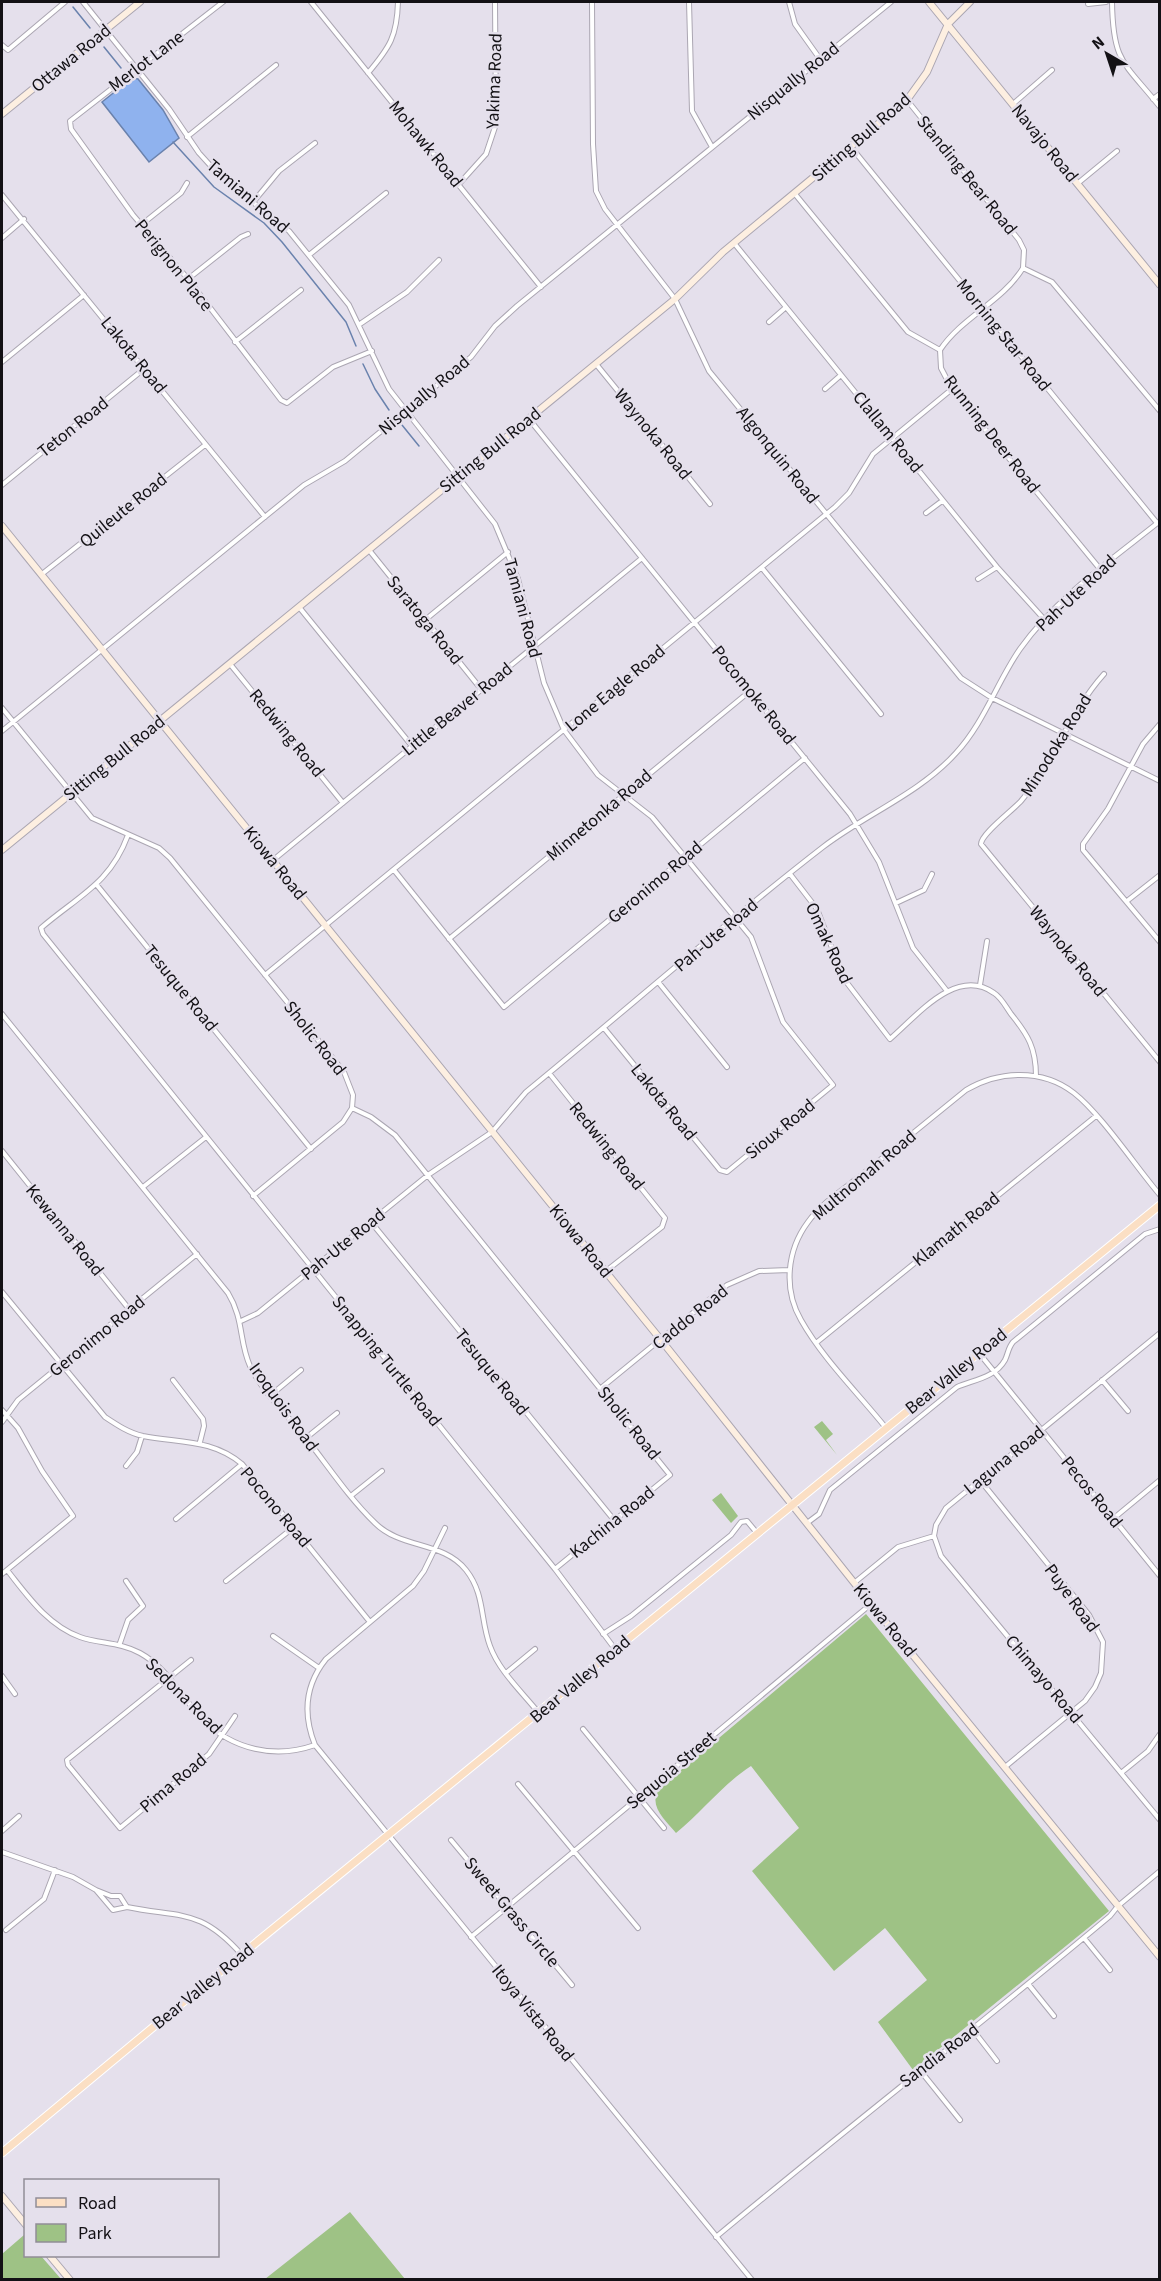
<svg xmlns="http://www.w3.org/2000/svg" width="1161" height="2281" viewBox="0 0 1161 2281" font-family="'Source Sans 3',sans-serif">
<rect width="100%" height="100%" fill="#e5e0ec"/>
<path fill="#9ec285" d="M 822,1421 L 833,1434 L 826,1440 L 837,1455 L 814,1427 Z
M 721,1493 L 738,1516 L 731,1523 L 712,1500 Z
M 866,1614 L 1109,1911 L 913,2070 L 878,2022 L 927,1980 L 885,1928 L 834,1971 L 752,1871 L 799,1828 L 751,1766 C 723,1784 702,1812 676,1833 C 665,1820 645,1803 662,1786 Z
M 350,2212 L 405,2279 L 265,2279 Z
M 24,2235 L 26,2256 L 41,2256 L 61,2279 L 2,2279 L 2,2254 Z"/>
<path fill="#8fb2ee" stroke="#6a82ad" stroke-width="1.5" d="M 132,78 L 138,79 L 163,110 L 179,138 L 149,162 L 102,102 Z"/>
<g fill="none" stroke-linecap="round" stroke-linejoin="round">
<path stroke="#6a82ad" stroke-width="1.5" d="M 73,7 L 90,28
M 104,47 L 121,68
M 173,142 L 214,187 L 264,223 L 282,242 L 346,322 L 356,346
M 363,364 L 375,389 L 389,410
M 402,425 L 419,446"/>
<defs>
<path id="street" d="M 83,2 L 169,109 L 199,153 L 219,175 L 289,231 L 349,305 L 389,389 L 495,524 L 518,579 L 544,683 L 564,730 L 598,775 L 652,817 L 751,937 L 783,1022 L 833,1085 L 727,1172 L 720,1170 L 604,1028
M 223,2 L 70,121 L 71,129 L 133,215 L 188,279 L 281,400 L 287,403 L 333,367 L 372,351
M 311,2 L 541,287
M 592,2 L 593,144 L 596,191 L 605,209 L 675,299 L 709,371 L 961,678 L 992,698 L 1160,781
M 689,2 L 692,111 L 712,147
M 789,2 L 795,24 L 820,59
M 1112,2 C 1113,63 1124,62 1160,107
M 1088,4 L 1106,2
M 2,45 L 8,50 L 65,2
M 368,73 C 390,47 397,36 398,2
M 1153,99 L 1160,94
M 907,100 L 1019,240 L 1024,250 L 1023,268
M 1013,104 L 1052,70
M 187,137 L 276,65
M 851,147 L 1157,523
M 459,184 L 486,154 L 496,124 L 495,2
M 1077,184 L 1117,151
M 795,194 L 908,332 L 940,350
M 2,195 L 265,517
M 254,201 L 279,171 L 315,143
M 141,225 L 181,193 L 187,183
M 2,238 L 24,219
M 734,243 L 997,567 L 1044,619
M 309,255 L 386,193
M 1023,268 L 1052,282 L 1160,411
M 188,279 L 241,237 L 248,234
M 769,322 L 785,308
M 360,324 L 407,292 L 439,260
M 235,342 L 301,290
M 940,350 L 941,368 L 952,389 L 1100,569
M 940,350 C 962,317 1002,302 1023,268
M 2,362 L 84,295
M 596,364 L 710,504
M 825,389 L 841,375
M 529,419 L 850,814 L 879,862 L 913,948 L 947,991
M 2,485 L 145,368
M 926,513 L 942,501
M 369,550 L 481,689
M 762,568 L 881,714
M 42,574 L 205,445
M 978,579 L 997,567
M 299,607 L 412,746
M 425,620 L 508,552
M 230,664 L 343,803
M 1104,674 C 1069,713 1054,762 1021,801 C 1012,811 981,834 981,844 L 1160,1062
M 2,708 L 92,818 L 159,848 L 170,858 L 344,1072 L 353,1095 L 352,1108 L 371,1117 L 395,1135 L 670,1475 L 555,1569
M 1160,724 L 1143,744 L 1108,809 L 1083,844 L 1083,850 L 1160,942
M 2,731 L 304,485 L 345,461 L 471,357 L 495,326 L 517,306 L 891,2
M 128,835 C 110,884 78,896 41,928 L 43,934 L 555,1569 L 615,1649
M 272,861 L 642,558
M 394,870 L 504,1007 L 805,758
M 790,874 L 817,909 L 844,979 L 890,1039 C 917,1016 956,966 994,993 C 1001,997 1006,1007 1011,1014 C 1028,1035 1036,1048 1036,1076
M 96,884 L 311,1149
M 1127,901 L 1160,875
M 896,903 L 924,890 L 932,874
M 449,939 L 750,691
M 265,975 L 835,507 L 849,493 L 873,454 L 952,389
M 659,983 L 727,1067
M 980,985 L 987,941
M 2,1014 L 228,1293 C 244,1319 239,1342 250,1366 C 263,1393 288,1416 306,1438 C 328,1466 349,1498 375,1523 C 401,1549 443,1541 466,1570 C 485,1594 480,1619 490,1646 C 499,1671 522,1692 538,1712
M 549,1073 L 665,1218 L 662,1227 L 606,1271
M 2,1151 L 129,1309
M 143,1187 L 206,1137
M 253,1196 L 343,1122 L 352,1108
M 371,1222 L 614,1520
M 2,1292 L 105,1417 C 117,1425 129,1433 143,1436 C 180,1443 212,1439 242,1464 L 370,1622
M 241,1321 L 258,1313 L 428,1175 L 492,1132 L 526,1092 C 625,1011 722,925 823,847 C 866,814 919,794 956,753 C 984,723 997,682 1020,649 C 1056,598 1111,560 1160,521
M 816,1343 L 1096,1116
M 979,1353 L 1160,1576
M 173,1380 L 203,1419 L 204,1426 L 200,1442
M 1102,1380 L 1128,1411
M 601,1388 L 727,1285 L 759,1271 L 789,1270
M 271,1395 L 301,1370
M 2,1410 L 18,1428 L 42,1471 L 73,1516 L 2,1574
M 2,1422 L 18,1400 L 197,1254
M 886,1428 C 858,1393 823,1359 801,1320 C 783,1289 787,1250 808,1222 C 821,1204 842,1190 859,1177 C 895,1148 930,1119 966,1090 C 998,1071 1042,1068 1074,1093 C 1101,1114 1136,1167 1160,1195
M 306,1438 L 337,1413
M 126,1466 L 137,1452 L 142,1436
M 980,1480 L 1089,1615 L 1103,1642 L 1101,1673 L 1095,1687 L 1085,1701 L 1005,1767
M 352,1495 L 382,1471
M 1114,1518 L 1160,1480
M 176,1519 L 242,1464
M 807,1523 L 819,1514 L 830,1490 L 957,1387 C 973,1380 995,1378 1005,1360 C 1008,1354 1008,1348 1013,1342 L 1145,1234 L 1160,1229
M 445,1528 L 424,1571 L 413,1586 L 326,1659 C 305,1685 303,1715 315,1745 L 752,2280
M 934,1536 L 941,1556 L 1160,1820
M 7,1570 C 27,1595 47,1625 80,1637 C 100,1644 120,1642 140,1653 C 169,1669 181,1697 202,1719 C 233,1750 275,1759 315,1745
M 226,1581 L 294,1527
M 854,1583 L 898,1547 L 934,1536 L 936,1525 L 946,1508 L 1160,1333
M 603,1634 L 631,1616 L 731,1535 L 741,1522 L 747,1521 L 757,1533
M 273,1636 L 319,1668
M 120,1643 L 128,1620 L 143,1606 L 126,1581
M 191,1660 L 67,1760 L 68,1765 L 120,1828 L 209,1754 L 235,1716
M 506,1673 L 535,1649
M 2,1676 L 15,1694
M 583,1729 L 664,1828
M 1121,1773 L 1148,1751 L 1160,1734
M 518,1784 L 638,1928
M 2,1831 L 19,1816
M 451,1840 L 572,1985
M 2,1852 L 73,1877 L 96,1890
M 96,1890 L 111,1896 L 120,1896 L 127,1907 L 113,1910 Z
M 127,1907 C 181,1918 200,1908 241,1954
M 6,1930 L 44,1899 L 55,1870
M 471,1937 L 871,1604
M 1084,1938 L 1110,1970
M 1029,1985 L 1054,2016
M 973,2030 L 997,2061
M 919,2069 L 960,2120
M 716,2237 C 846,2129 980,2025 1110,1916 L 1118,1906 L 1160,1871"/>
<path id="secondary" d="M 929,2 L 1160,285
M 2,114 L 140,2
M 2,526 L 661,1340 L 871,1604 L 1160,1957
M 2,850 L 675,299 L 723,252 L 907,100 L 927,72 L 948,24 L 970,2
M 2,2196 L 26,2225
M 50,2256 L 70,2280"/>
<path id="primary" d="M 2,2153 L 187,1999 L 1160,1205"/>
</defs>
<use href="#street" stroke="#aba6b2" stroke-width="6"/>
<use href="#secondary" stroke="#aba6b2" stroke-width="8"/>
<use href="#primary" stroke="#fff" stroke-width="9"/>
<use href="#street" stroke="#fff" stroke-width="4"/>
<use href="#secondary" stroke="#fdefe1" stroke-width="6"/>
<use href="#primary" stroke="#fbdfc4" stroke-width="7"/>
</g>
<g text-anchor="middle" stroke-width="5" stroke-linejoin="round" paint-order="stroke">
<g font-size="18" fill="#131115" stroke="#e5e0ec">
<text transform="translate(71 58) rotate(-39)" y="6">Ottawa Road</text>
<text transform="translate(146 61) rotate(-37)" y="6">Merlot Lane</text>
<text transform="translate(494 81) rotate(-88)" y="6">Yakima Road</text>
<text transform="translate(793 81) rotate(-39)" y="6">Nisqually Road</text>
<text transform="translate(861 137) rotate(-41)" y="6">Sitting Bull Road</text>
<text transform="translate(1045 143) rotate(51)" y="6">Navajo Road</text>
<text transform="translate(426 144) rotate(51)" y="6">Mohawk Road</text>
<text transform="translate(967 175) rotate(51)" y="6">Standing Bear Road</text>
<text transform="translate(248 196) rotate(41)" y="6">Tamiani Road</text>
<text transform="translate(174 265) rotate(51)" y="6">Perignon Place</text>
<text transform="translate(1004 335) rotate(51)" y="6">Morning Star Road</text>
<text transform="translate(134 355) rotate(51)" y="6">Lakota Road</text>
<text transform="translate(424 395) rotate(-40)" y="6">Nisqually Road</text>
<text transform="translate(73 427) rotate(-39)" y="6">Teton Road</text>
<text transform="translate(888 432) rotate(51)" y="6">Clallam Road</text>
<text transform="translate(653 434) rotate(51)" y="6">Waynoka Road</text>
<text transform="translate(992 434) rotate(52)" y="6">Running Deer Road</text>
<text transform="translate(490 450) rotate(-39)" y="6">Sitting Bull Road</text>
<text transform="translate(778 455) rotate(51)" y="6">Algonquin Road</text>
<text transform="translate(123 510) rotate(-39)" y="6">Quileute Road</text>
<text transform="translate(1076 593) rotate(-43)" y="6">Pah-Ute Road</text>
<text transform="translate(523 608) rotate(75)" y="6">Tamiani Road</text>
<text transform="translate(425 620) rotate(51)" y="6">Saratoga Road</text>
<text transform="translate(615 688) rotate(-40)" y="6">Lone Eagle Road</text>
<text transform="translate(754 695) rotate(51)" y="6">Pocomoke Road</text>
<text transform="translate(457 709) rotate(-39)" y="6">Little Beaver Road</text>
<text transform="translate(287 733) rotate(51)" y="6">Redwing Road</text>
<text transform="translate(1056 745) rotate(-58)" y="6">Minodoka Road</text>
<text transform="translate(114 758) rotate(-39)" y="6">Sitting Bull Road</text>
<text transform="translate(599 815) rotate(-40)" y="6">Minnetonka Road</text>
<text transform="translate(275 863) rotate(51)" y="6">Kiowa Road</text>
<text transform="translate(655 882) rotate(-40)" y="6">Geronimo Road</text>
<text transform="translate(716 935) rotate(-40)" y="6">Pah-Ute Road</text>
<text transform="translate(829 943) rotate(65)" y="6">Omak Road</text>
<text transform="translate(1068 951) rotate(51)" y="6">Waynoka Road</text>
<text transform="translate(181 988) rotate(51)" y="6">Tesuque Road</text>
<text transform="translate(315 1038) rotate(52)" y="6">Sholic Road</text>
<text transform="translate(664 1102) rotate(51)" y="6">Lakota Road</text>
<text transform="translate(780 1129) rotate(-39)" y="6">Sioux Road</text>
<text transform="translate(607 1146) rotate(51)" y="6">Redwing Road</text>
<text transform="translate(864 1175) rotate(-40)" y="6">Multnomah Road</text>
<text transform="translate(956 1229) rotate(-39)" y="6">Klamath Road</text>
<text transform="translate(65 1230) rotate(51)" y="6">Kewanna Road</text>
<text transform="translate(581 1241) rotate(51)" y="6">Kiowa Road</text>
<text transform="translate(343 1244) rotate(-39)" y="6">Pah-Ute Road</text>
<text transform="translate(690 1317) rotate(-39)" y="6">Caddo Road</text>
<text transform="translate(97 1336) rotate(-39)" y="6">Geronimo Road</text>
<text transform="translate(387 1361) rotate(51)" y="6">Snapping Turtle Road</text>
<text transform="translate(956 1371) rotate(-39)" y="6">Bear Valley Road</text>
<text transform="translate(492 1372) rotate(51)" y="6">Tesuque Road</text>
<text transform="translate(284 1407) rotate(54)" y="6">Iroquois Road</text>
<text transform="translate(629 1423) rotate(51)" y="6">Sholic Road</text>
<text transform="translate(1004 1460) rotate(-39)" y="6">Laguna Road</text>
<text transform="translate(1092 1492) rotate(51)" y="6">Pecos Road</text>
<text transform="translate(276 1507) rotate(50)" y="6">Pocono Road</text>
<text transform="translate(612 1522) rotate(-39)" y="6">Kachina Road</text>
<text transform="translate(1072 1598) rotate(54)" y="6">Puye Road</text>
<text transform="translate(885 1620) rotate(51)" y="6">Kiowa Road</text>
<text transform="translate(580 1679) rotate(-40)" y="6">Bear Valley Road</text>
<text transform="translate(1044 1679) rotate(50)" y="6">Chimayo Road</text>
<text transform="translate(184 1696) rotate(45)" y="6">Sedona Road</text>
<text transform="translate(671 1770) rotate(-40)" y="6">Sequoia Street</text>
<text transform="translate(173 1783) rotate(-40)" y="6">Pima Road</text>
<text transform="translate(512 1912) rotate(50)" y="6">Sweet Grass Circle</text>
<text transform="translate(203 1986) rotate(-39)" y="6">Bear Valley Road</text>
<text transform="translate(533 2013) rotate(51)" y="6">Itoya Vista Road</text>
<text transform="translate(939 2055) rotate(-37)" y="6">Sandia Road</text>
</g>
</g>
<rect width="1161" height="2281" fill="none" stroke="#131115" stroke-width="6"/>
<rect x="24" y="2179" width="195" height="78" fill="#e5e0ec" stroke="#918d96" stroke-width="1.5"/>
<rect x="36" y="2198" width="30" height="9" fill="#fbdfc4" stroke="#918d96" stroke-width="1.5"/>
<text x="78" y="2209" font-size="18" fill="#131115">Road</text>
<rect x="36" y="2224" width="30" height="18" fill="#9ec285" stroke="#918d96" stroke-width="1.5"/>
<text x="78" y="2239" font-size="18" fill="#131115">Park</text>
<g transform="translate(1107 54) rotate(321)" stroke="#e5e0ec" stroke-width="4.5" paint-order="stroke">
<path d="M0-4.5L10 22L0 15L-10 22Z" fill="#131115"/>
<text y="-9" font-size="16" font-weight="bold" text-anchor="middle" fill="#131115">N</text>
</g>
</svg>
